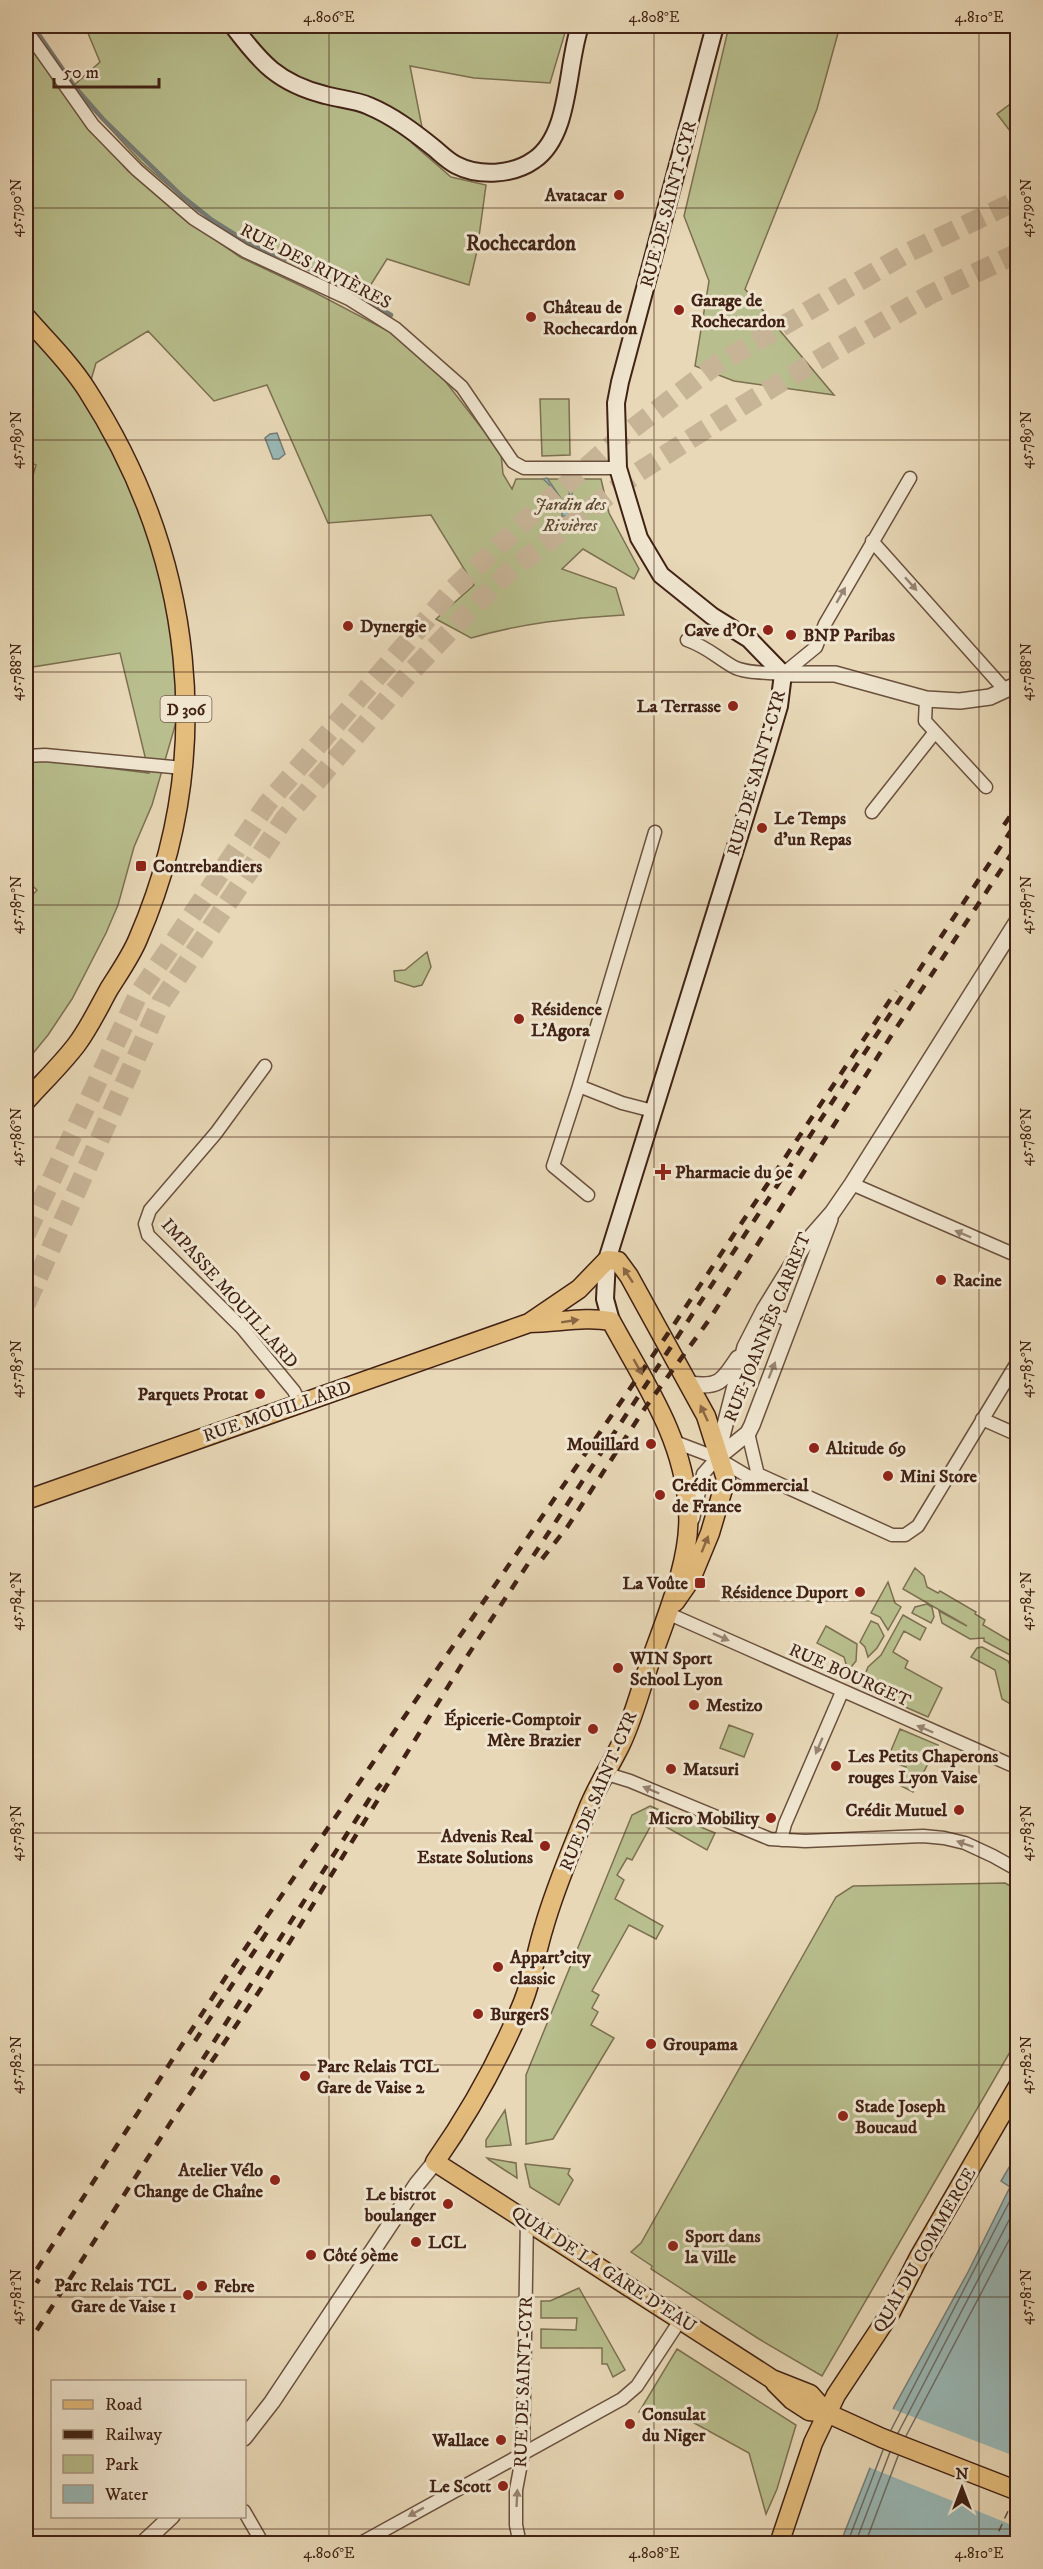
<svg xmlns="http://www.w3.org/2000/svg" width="1043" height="2569" viewBox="0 0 1043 2569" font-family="'IM FELL DW Pica',serif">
<rect width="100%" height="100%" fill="#e8d8b7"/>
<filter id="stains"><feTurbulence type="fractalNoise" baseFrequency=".00333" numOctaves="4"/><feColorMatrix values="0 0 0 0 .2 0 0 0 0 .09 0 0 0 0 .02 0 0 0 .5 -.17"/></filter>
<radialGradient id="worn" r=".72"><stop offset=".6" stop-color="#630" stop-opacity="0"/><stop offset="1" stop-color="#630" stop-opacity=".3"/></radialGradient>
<path fill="#b8be8d" stroke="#7c7051" stroke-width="1.5" d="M 85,26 L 567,26 L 550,83 L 474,78 L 410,66 L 422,127 L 412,143 L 451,177 L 486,185 L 477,251 L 469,285 L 387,259 L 365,294 L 320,272 L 250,246 L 198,211 L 141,162 L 72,87 L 100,62 Z
M 729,26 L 840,26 L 817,109 L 745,289 L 834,395 L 734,381 L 695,366 L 709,281 L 684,216 Z
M 26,42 L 89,127 L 128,171 L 188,221 L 240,257 L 314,292 L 392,333 L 442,377 L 501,453 L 503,474 L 512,489 L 516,479 L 601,479 L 609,513 L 639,569 L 634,579 L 583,549 L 562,569 L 616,588 L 624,615 C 570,618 523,623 471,638 L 436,619 L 474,585 L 431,515 L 328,523 L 267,385 L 214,401 L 148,331 L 96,363 L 86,397 L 117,447 L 129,487 L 163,575 L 176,639 L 177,719 L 152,805 L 134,847 L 118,905 L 106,933 L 72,999 L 48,1035 L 26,1062 L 26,902 L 37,890 L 26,880 L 26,758 L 149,773 L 120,653 L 26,668 L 26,499 L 36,465 L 26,461 Z
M 1017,99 L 1017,140 L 997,114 Z
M 569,399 L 570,455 L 542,456 L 540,399 Z
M 427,952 L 431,967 L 422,985 L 414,987 L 395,981 L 394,971 L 405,970 Z
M 915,1568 L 924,1576 L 927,1587 L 938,1593 L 940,1591 L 976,1612 L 975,1614 L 985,1620 L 983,1625 L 1017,1645 L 1017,1657 L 1012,1656 L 984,1641 L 984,1638 L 970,1639 L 942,1623 L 939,1611 L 967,1626 L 903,1589 Z
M 888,1582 L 895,1603 L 901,1607 L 888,1630 L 880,1617 L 871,1613 Z
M 927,1604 L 932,1607 L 934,1617 L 931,1623 L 912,1613 L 915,1607 Z
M 903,1615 L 926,1628 L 920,1640 L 904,1631 L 893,1652 L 908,1661 L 905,1668 L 942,1688 L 928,1717 L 860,1687 L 868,1667 L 881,1655 Z
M 871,1621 L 878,1624 L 884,1636 L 877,1648 L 868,1657 L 865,1647 L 860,1642 Z
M 826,1626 L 857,1644 L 856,1661 L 848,1671 L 844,1657 L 817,1643 Z
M 982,1647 L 1008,1661 L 1011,1667 L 1017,1667 L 1017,1708 L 1002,1699 L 995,1670 L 971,1657 L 977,1648 Z
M 729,1725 L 753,1734 L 744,1757 L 720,1748 Z
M 900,1729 L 938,1745 L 913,1792 L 899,1785 L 906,1767 L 887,1760 Z
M 650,1806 L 715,1833 L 707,1850 L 654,1820 L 632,1860 L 627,1858 L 617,1875 L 624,1880 L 615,1899 L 663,1926 L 656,1939 L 629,1925 L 592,1991 L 599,1995 L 592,2008 L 598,2012 L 591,2025 L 614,2038 L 553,2139 L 526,2144 L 526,2075 L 632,1815 Z
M 1005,1883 L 1017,1890 L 1017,2040 L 822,2376 L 759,2339 L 651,2269 L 652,2266 L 631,2252 L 641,2243 L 836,1897 L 853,1886 Z
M 505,2110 L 511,2145 L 486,2147 L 486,2140 Z
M 487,2158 L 516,2163 L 517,2178 L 489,2160 Z
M 525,2164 L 570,2169 L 568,2174 L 573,2180 L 559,2205 L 530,2187 Z
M 579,2288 L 625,2370 L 613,2377 L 607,2364 L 602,2364 L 602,2348 L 541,2348 L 541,2329 L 576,2330 L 577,2318 L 541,2318 L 541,2301 L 550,2301 Z
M 677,2349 L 796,2425 L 777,2489 L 766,2514 L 749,2453 L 676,2413 L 639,2412 Z"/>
<path fill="#99b8b6" stroke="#767c76" stroke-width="1.5" d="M 277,433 L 285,454 L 279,459 L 273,459 L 265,438 L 270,434 Z
M 547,478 L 564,503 L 569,500 L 570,478 L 574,478 L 569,516 L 562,516 C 563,503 553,487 543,479 Z
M 1017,2154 L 1017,2543 L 840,2544 L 894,2407 L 968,2272 L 1010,2187 L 1001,2181 Z"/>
<path fill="#e8d8b7" d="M 890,2408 L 1017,2457 L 1017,2527 L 866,2466 Z"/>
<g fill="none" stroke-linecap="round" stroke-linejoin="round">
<path stroke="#6d6d66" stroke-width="1.5" d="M 891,2430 L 1015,2191 L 1015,2185 L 1010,2178 L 1018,2165
M 898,2433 L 1018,2203
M 906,2436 L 1018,2223
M 847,2544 L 883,2450
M 855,2544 L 890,2452
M 865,2544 L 898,2456"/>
<path stroke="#767c76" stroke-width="4.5" d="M 33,26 L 75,87 L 103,119 L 182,196 L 212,220 L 250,244 L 319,273 L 391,315"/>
<path stroke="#57483d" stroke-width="1.5" stroke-dasharray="8 6" stroke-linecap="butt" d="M 993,2544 L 1014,2498"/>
<path stroke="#c7b497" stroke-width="20" stroke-dasharray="20 10" stroke-linecap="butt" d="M 26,1234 L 138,995 L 267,804 L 453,589 L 528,518 L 615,442 L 716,365 L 909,252 L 1018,200
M 26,1304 L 161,1002 L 285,818 L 409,674 L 471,609 L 511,570 L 637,473 L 745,404 L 831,352 L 931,294 L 1018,253"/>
<defs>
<path id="minor" d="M 26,30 L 93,125 L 137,170 L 194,219 L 245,251 L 349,299 L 395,328 L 462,387 L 513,462 L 524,468 L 618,468
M 872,541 L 1005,690
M 687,640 C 707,647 715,656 732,666 C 745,674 768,672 783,674 L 816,647 L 825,624 L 910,478
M 926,699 L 925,721 L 986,787
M 26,756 L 45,755 L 183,768
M 872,812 L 935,732
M 265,1066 L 216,1133 L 150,1210 L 145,1224 L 148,1235 L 242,1328 L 294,1391 L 300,1403
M 579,1086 L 553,1166 L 588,1195
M 653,1111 L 622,1103 L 579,1086 L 655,832
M 852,1184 L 1018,1256
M 764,1310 L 792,1322
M 982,1419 L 1018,1435
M 748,1433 L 758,1475
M 675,1442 L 717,1458 L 749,1477 L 760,1475 L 892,1535 L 905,1535 L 918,1526 L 1018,1361
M 693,1519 L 703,1474 L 717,1458
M 667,1613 L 1018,1768
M 604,1773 L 630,1781 L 770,1839 L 805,1841 L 923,1836 L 944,1838 L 965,1843 L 993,1856 L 1018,1870
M 781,1840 L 785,1824 L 842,1692
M 244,2511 L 263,2544
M 359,2544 L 622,2399 L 637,2386 L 681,2319
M 520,2544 L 516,2525 L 516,2490 L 523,2453 L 527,2219"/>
<path id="tertiary" d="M 783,674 L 835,674 L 926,699 L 960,701 L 990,697 L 1018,684
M 690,1384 C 719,1388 723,1381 738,1358
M 718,1452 L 745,1347 L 764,1310 L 804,1245 L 832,1213 L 852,1184 L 1018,920
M 717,1458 L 748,1433 L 752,1425 L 830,1219
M 244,2438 L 272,2402 L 417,2184 L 435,2162
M 142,2544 L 172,2516"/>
<path id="secondary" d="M 233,26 C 261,63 278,83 325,95 C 339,99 356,100 369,106 C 393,116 414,132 434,148 C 441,154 448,161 456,165 C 479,177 513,175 534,160 C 571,135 566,66 580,26
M 611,1321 L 605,1299 L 607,1260 L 766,750 L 779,706 L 783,674 L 749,639 L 712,616 L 661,575 L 639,538 L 618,468 L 616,403 L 620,382 L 715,26"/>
<path id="primary" d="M 26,317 C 46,340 70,363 87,390 C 194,556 218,755 138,939 C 131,956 119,973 109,989 C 99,1007 89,1028 77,1044 C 62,1064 42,1083 26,1101
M 529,1323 C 557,1323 584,1316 611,1321 C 644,1382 684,1438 688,1510 C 692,1559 664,1622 648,1668 C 639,1694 632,1722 620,1746 C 609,1768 596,1788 587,1811 C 572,1849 555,1888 544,1927 C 536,1952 533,1977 523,2002 C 500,2058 470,2112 435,2162 L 772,2379 L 810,2394 L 827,2413
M 26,1500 L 529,1323 L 579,1289 L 607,1260 L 618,1261 L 629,1276 L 706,1416 L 726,1479 L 710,1533 L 691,1579 L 675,1602
M 775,2383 L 792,2400 L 809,2411 L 827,2413 L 882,2438 L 1018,2491
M 779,2544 L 813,2443 L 836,2395 L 891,2312 L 919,2257 L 1018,2086"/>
</defs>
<use href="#minor" stroke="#6b503e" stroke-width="15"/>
<use href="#tertiary" stroke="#6b503e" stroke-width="18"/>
<use href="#secondary" stroke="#412215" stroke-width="20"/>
<use href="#primary" stroke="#412215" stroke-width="21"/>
<use href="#minor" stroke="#f0e6d0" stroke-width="12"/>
<use href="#tertiary" stroke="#f0e6d0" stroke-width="15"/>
<use href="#secondary" stroke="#f0e6d0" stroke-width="16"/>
<use href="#primary" stroke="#e4bc7c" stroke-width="18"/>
<path stroke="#412215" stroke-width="4.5" stroke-dasharray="10 10" stroke-linecap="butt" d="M 1004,825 L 1018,805
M 542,1559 L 568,1526 L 645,1408 L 709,1320 L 891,1036 L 1018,844
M 195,2041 L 271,1926
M 192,2076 L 370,1798 L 381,1784
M 26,2286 L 229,1972 L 671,1329 L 896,991
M 26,2300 L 39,2279
M 26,2347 L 178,2111 L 260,1990 L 462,1664 L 1018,820"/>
</g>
<defs><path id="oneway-solid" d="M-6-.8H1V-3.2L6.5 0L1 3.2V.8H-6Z" transform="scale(1.5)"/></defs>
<g fill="#988472">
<use href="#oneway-solid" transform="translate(911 584) rotate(48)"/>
<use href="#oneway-solid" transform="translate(841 595) rotate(-60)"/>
<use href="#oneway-solid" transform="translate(963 1234) rotate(-157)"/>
<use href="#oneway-solid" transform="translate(772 1370) rotate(-68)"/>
<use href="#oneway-solid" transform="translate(721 1637) rotate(24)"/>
<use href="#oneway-solid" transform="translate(925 1729) rotate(-157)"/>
<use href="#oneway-solid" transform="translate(819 1746) rotate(113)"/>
<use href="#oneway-solid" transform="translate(651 1790) rotate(-157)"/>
<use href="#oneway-solid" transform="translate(965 1844) rotate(-161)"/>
<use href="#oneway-solid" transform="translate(517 2498) rotate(-87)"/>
<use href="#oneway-solid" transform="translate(416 2512) rotate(151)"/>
</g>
<g fill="#8a6743">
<use href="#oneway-solid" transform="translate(628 1275) rotate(-123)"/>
<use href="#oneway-solid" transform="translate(570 1321) rotate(-9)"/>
<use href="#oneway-solid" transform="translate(638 1367) rotate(60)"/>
<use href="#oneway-solid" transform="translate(704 1413) rotate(-115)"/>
<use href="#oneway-solid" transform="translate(705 1544) rotate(-68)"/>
</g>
<path fill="none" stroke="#412215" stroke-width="1.5" stroke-opacity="0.45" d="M 329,26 L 329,2544M 654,26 L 654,2544M 979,26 L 979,2544M 26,208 L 1018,208M 26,440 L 1018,440M 26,672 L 1018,672M 26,905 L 1018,905M 26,1137 L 1018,1137M 26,1369 L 1018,1369M 26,1601 L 1018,1601M 26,1833 L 1018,1833M 26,2065 L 1018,2065M 26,2297 L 1018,2297M 26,2529 L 1018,2529"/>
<g fill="#8f2418" stroke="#f0e6d0" stroke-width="2">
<circle cx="619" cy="195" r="6"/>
<circle cx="679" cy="310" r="6"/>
<circle cx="531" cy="317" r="6"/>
<circle cx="348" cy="626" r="6"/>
<circle cx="768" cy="630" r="6"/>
<circle cx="791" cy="635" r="6"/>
<circle cx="733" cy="706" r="6"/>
<circle cx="762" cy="828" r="6"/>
<rect x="135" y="860" width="12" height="12" rx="3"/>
<circle cx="519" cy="1019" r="6"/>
<path d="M660 1163h6v6h6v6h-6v6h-6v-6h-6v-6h6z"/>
<circle cx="941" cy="1280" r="6"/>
<circle cx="260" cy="1394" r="6"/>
<circle cx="651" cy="1444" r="6"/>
<circle cx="814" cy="1448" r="6"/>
<circle cx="888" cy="1476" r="6"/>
<circle cx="660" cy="1495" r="6"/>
<rect x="694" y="1577" width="12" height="12" rx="3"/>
<circle cx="860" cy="1592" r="6"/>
<circle cx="618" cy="1668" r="6"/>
<circle cx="694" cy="1705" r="6"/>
<circle cx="593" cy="1729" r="6"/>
<circle cx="836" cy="1766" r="6"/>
<circle cx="671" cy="1769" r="6"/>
<circle cx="959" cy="1810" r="6"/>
<circle cx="771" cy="1818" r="6"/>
<circle cx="545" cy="1846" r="6"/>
<circle cx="498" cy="1967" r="6"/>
<circle cx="478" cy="2014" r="6"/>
<circle cx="651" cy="2044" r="6"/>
<circle cx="305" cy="2076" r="6"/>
<circle cx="843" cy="2116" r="6"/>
<circle cx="275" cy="2180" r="6"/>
<circle cx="448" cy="2204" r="6"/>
<circle cx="416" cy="2242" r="6"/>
<circle cx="673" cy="2246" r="6"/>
<circle cx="311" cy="2255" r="6"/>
<circle cx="202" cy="2286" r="6"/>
<circle cx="188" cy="2295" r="6"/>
<circle cx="630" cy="2424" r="6"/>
<circle cx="501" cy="2440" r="6"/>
<circle cx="503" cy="2486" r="6"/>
</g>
<g text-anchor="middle" stroke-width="6" stroke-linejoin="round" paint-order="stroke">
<rect fill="#f0e6d0" stroke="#765d4d" stroke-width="1.5" x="160.5" y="696" width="51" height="26" rx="4.5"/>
<g font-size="16" font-weight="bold" fill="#412215">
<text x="186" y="715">D 306</text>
</g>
<g font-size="18" font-weight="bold" fill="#412215" stroke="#f0e6d0" text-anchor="start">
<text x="607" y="201" text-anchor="end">Avatacar</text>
<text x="691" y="306">Garage de<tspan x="691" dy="21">Rochecardon</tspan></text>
<text x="543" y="313">Château de<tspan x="543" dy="21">Rochecardon</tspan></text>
<text x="360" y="632">Dynergie</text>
<text x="756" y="636" text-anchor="end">Cave d'Or</text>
<text x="803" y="641">BNP Paribas</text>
<text x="721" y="712" text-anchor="end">La Terrasse</text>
<text x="774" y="824">Le Temps<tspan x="774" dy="21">d'un Repas</tspan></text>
<text x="153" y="872">Contrebandiers</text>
<text x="531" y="1015">Résidence<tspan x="531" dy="21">L’Agora</tspan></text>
<text x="675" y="1178">Pharmacie du 9e</text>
<text x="953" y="1286">Racine</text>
<text x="248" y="1400" text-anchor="end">Parquets Protat</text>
<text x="639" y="1450" text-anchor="end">Mouillard</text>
<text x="826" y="1454">Altitude 69</text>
<text x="900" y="1482">Mini Store</text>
<text x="672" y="1491">Crédit Commercial<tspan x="672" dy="21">de France</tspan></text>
<text x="688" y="1589" text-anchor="end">La Voûte</text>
<text x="848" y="1598" text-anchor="end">Résidence Duport</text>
<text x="630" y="1664">WIN Sport<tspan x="630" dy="21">School Lyon</tspan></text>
<text x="706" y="1711">Mestizo</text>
<text x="581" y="1725" text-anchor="end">Épicerie-Comptoir<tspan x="581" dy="21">Mère Brazier</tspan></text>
<text x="848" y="1762">Les Petits Chaperons<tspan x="848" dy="21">rouges Lyon Vaise</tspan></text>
<text x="683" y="1775">Matsuri</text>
<text x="947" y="1816" text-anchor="end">Crédit Mutuel</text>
<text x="759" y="1824" text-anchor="end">Micro Mobility</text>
<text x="533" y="1842" text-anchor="end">Advenis Real<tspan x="533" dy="21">Estate Solutions</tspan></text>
<text x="510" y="1963">Appart'city<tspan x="510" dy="21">classic</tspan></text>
<text x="490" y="2020">BurgerS</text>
<text x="663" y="2050">Groupama</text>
<text x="317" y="2072">Parc Relais TCL<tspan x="317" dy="21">Gare de Vaise 2</tspan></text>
<text x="855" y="2112">Stade Joseph<tspan x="855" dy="21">Boucaud</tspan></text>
<text x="263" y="2176" text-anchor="end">Atelier Vélo<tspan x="263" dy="21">Change de Chaîne</tspan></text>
<text x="436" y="2200" text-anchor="end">Le bistrot<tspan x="436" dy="21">boulanger</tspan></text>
<text x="685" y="2242">Sport dans<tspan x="685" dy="21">la Ville</tspan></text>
<text x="428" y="2248">LCL</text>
<text x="323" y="2261">Côté 9ème</text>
<text x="176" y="2291" text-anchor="end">Parc Relais TCL<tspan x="176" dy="21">Gare de Vaise 1</tspan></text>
<text x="214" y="2292">Febre</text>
<text x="642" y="2420">Consulat<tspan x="642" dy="21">du Niger</tspan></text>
<text x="489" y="2446" text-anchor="end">Wallace</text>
<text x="491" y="2492" text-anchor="end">Le Scott</text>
</g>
<g font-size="18" fill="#412215" stroke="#f0e6d0">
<text transform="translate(668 204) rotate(-75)" y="6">RUE DE SAINT-CYR</text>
<text transform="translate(316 266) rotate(27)" y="6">RUE DES RIVIÈRES</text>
<text transform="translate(756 773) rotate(-74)" y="6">RUE DE SAINT-CYR</text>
<text transform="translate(230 1293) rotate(48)" y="6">IMPASSE MOUILLARD</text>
<text transform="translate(767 1327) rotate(-68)" y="6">RUE JOANNÈS CARRET</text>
<text transform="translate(277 1411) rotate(-19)" y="6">RUE MOUILLARD</text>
<text transform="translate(850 1675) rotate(24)" y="6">RUE BOURGET</text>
<text transform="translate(598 1791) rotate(-67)" y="6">RUE DE SAINT-CYR</text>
<text transform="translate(924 2250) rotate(-60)" y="6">QUAI DU COMMERCE</text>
<text transform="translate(604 2269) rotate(33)" y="6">QUAI DE LA GARE D'EAU</text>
<text transform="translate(523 2382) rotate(-88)" y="6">RUE DE SAINT-CYR</text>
</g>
<g font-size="18" font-style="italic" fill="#5f4933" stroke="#f0e6d0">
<text x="570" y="510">Jardin des<tspan x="570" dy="21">Rivières</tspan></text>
</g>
<g font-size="21" font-weight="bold" fill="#412215" stroke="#f0e6d0">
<text x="521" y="250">Rochecardon</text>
</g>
</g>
<rect width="1043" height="2569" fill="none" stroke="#e8d8b7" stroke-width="66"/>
<rect x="51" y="2380" width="195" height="138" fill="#f0e6d0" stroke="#aa9885" stroke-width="1.5"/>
<rect x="63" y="2400" width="30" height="9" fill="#e4bc7c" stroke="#aa9885" stroke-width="1.5"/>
<text x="105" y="2410" font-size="18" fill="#412215">Road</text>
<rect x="63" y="2430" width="30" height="9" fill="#412215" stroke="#aa9885" stroke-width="1.5"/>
<text x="105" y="2440" font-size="18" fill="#412215">Railway</text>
<rect x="63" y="2455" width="30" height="18" fill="#b8be8d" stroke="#aa9885" stroke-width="1.5"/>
<text x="105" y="2470" font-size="18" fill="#412215">Park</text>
<rect x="63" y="2485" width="30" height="18" fill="#99b8b6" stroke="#aa9885" stroke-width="1.5"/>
<text x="105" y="2500" font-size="18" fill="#412215">Water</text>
<g transform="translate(962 2488)" stroke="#f0e6d0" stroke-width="4.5" paint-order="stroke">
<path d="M0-4.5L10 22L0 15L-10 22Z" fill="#412215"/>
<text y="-9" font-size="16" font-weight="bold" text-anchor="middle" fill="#412215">N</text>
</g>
<path d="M54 78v9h105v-9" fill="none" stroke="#412215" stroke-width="3"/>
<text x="63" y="78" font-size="18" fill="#412215" stroke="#f0e6d0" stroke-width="4.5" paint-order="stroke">50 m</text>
<rect x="33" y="33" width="977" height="2503" fill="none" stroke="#412215" stroke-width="2"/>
<g font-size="15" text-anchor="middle" fill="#412215">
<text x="329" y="22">4.806°E</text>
<text x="654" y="22">4.808°E</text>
<text x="979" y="22">4.810°E</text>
<text transform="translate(16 208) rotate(-90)" y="5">45.790°N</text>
<text transform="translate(1026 208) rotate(-90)" y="5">45.790°N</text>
<text transform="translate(16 440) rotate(-90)" y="5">45.789°N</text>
<text transform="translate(1026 440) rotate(-90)" y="5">45.789°N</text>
<text transform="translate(16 672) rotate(-90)" y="5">45.788°N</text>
<text transform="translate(1026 672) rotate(-90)" y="5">45.788°N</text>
<text transform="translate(16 905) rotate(-90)" y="5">45.787°N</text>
<text transform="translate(1026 905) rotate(-90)" y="5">45.787°N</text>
<text transform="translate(16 1137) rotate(-90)" y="5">45.786°N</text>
<text transform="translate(1026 1137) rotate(-90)" y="5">45.786°N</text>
<text transform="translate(16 1369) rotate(-90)" y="5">45.785°N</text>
<text transform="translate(1026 1369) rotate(-90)" y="5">45.785°N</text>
<text transform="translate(16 1601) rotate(-90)" y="5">45.784°N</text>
<text transform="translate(1026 1601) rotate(-90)" y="5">45.784°N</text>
<text transform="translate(16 1833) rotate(-90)" y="5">45.783°N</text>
<text transform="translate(1026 1833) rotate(-90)" y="5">45.783°N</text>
<text transform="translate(16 2065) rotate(-90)" y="5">45.782°N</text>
<text transform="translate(1026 2065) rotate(-90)" y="5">45.782°N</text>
<text transform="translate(16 2297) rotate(-90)" y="5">45.781°N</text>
<text transform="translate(1026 2297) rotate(-90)" y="5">45.781°N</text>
<text x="329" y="2558">4.806°E</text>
<text x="654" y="2558">4.808°E</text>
<text x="979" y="2558">4.810°E</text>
</g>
<rect width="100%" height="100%" filter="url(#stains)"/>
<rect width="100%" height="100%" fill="url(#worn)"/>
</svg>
